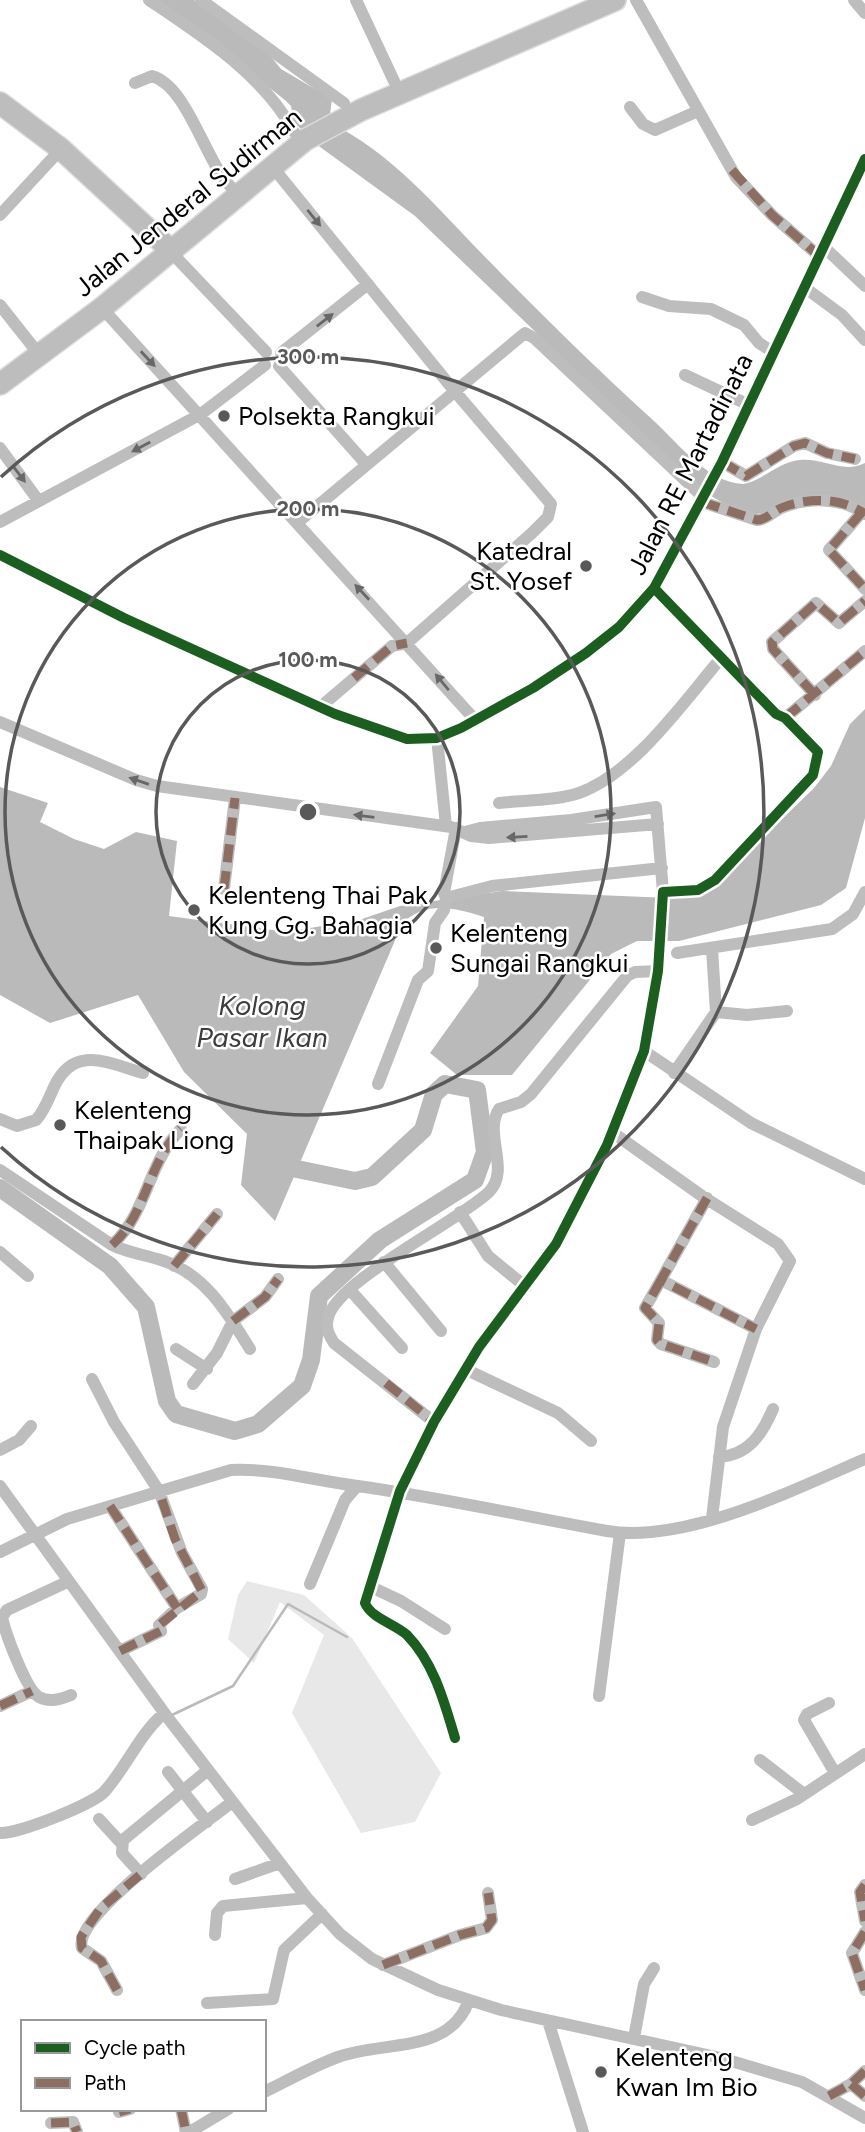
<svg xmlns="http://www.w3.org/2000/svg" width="865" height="2132" viewBox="0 0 865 2132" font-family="Figtree,sans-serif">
<rect width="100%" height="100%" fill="#fff"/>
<path fill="#e8e8e8" d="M 247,1581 L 304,1595 L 352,1638 L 441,1773 L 415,1822 L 361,1833 L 292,1713 L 324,1635 L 280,1602 L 254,1663 L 228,1639 L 238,1595 Z"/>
<path fill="#bababa" d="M 153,0 L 194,0 L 268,53 L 281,69 L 332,99 L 329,122 C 397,156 441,213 493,265 C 545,318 599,371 654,421 C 679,444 707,482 743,484 C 764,480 778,462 800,460 C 824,458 843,474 865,463 L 865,512 L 846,501 L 756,514 L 723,503 L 699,489 L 415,216 L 316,144 L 294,122 L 291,106 L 286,101 L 200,32 Z
M 865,709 L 865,818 L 846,888 L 821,905 L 679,941 L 637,941 L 611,954 L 512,1075 L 457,1075 L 430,1053 L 478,986 L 484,917 C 455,908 425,900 402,924 L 275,1221 L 241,1185 L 247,1134 L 184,1072 L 138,995 L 50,1023 L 0,995 L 0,787 L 48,803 L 40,822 L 74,839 L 104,849 L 136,832 L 177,841 L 169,916 L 287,932 L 362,919 L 400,906 L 502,891 L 669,898 L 708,891 L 814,788 L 831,766 L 850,724 Z"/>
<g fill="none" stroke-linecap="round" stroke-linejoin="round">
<path stroke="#bababa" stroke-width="2.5" d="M 172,1715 L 233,1686 L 288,1604 L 347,1637"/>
<path stroke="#bababa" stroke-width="18" d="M 0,1188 L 110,1266 L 146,1307 L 167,1401 L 176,1414 L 235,1431 L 258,1424 L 302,1386 L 311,1360 L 319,1296 L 380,1240 L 475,1180 L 485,1152 L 477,1090 L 445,1084 L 434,1094 L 423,1130 L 372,1177 L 355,1181 L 292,1168"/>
<defs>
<path id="highway" d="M 0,103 L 61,149 L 164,244
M 0,384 L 102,308 L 305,140 L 361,110 L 615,0"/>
</defs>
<use href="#highway" stroke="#dbdbdb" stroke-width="24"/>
<path stroke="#bdbdbd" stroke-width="12" d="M 149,0 C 201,35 264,75 294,132
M 201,0 L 344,103
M 356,0 L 394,81
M 636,0 L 736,177 L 772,215 L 819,256
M 854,0 L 865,13
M 135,83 L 152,76 C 187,86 204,158 230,186
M 630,107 L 643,124 L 655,130 L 698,111
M 271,165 L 452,388 L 551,504 L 548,517 L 532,533 L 407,643
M 0,215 L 61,149
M 824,247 L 865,286
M 170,251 L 266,352
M 804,287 L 842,315 L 865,340
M 642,297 L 669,306 L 711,309 L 744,325 L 759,343 L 773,352
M 0,305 L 34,348
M 102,308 L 476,721
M 281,353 L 368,284
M 279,366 L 366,464
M 685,375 L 749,405
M 0,448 L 38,500
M 722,462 L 746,476 L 794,446 L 805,443 L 827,453 L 855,459
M 702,502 L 757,520 C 766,520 772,512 781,508 C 807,497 842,497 865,514
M 862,512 L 829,550 L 865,589
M 0,522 L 201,414 L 265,365
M 297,523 L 525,333 L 534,338 L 704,498
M 0,555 L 124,618 L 335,714 L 407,739 L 437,738 L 461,728 L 533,688 L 586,653 L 619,627 L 654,588 L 722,462 L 865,159
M 815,695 L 773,649 L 772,642 L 816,603 L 839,623 L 865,601
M 319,708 L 392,646 L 407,643
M 785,718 L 865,651
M 0,722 L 136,780 L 157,786 L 451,827 L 471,836 L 489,838 L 658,824
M 437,738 L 446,826
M 499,803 C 524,800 555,801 579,793 C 635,773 684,701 722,657
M 456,828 L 444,893 L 446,898 L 492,886 L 662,868
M 465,832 L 480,828 L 571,820 L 656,807 L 663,892
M 224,889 L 235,798
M 712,949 L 716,1012
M 677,953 L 832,929 L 853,914 L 865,892
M 644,1051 L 751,1123 L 865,1179
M 674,1073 L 716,1012 L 747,1015 L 787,1011
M 378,1084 L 418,980 L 428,971 L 435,923 L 444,910 L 446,898
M 0,1119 L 17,1126 L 36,1120 C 44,1112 49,1098 54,1087 C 74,1044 108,1063 143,1073
M 612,1132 L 702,1196 L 778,1244 L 790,1261 L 756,1329 L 723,1427 L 712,1518
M 0,1170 L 112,1245 C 129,1253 146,1255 164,1261 C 206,1275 228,1314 250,1349
M 707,1198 L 661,1280 L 756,1329
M 460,1212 L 488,1256 L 526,1287
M 112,1245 C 147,1214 148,1162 181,1129
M 0,1252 L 28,1276
M 384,1262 L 441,1331
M 174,1266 L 217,1214
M 661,1280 L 645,1308 L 659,1323 L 657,1340 L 661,1344 L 714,1362
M 351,1291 L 402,1348
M 176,1349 L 207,1369
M 465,1369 L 558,1413 L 591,1441
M 92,1379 L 114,1422 L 159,1491 L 182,1553 L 202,1589 L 201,1594 L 177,1608 L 159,1625 L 161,1631 L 120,1651
M 193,1384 L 217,1353 L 233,1321 L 265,1297 L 278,1279
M 434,1422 L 334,1343 C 329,1335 325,1328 328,1318 C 336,1281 459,1221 489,1192 C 511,1170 483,1133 499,1109 L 521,1102 L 531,1094 L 627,976 L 635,972 L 658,971
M 0,1450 L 19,1440 L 31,1426
M 719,1457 C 749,1455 762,1434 773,1409
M 0,1486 L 168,1718 L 307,1898 L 340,1934 L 372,1959 L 438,1990 L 501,2010 L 721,2058 L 802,2082 L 865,2118
M 110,1506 L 177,1608
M 0,1552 L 67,1519 L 231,1470 C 275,1468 315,1481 358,1486 C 442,1498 524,1516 607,1531 C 685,1544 793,1490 865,1459
M 67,1582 L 7,1610 L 2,1617 C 5,1632 26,1690 39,1697 C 50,1703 61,1699 71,1695
M 310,1584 L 345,1500 L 357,1486
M 369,1586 L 401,1601 L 445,1629
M 599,1696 L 620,1533
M 829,1703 L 807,1714 L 804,1720 L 835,1773
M 0,1706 L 32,1691
M 455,1738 C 444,1701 434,1663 407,1635 C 395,1624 371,1618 365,1603 L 400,1491 L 434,1422 L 479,1347 L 556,1244 L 607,1145 L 644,1051 L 658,971 L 663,892 L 698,890 L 715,880 L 813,775 L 818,752 L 785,718 L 776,714 L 654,588
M 760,1760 L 804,1794
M 168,1772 L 207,1822
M 99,1819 L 121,1843
M 752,1820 L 797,1799 L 865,1754
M 0,1833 C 18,1834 94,1804 105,1791 C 127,1766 139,1735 164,1713
M 141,1874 L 122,1853 L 123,1840 L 208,1770
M 235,1879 L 280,1863
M 865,1885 L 860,1892 L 865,1921
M 865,1932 L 852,1953 L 865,1990
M 215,1935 L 217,1913 L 223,1906 L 307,1898
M 383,1965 L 460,1935 L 486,1928 L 492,1920 L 488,1893
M 117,1990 L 101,1961 L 82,1948 C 71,1916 206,1823 232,1802
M 207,2003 L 273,1999 L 284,1950 L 322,1914
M 548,2021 L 583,2132
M 634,2038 L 644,1984 L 654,1968
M 851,2084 L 865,2096
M 264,2092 C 289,2080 313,2066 338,2057 C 384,2040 450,2055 469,2000
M 829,2096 L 851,2084 L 865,2071
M 181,2109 L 186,2132
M 119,2112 L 130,2109
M 51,2123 L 73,2122 L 77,2132
M 190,2132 L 228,2109"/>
<use href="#highway" stroke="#bdbdbd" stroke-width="21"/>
<path stroke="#8d6e63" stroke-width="9" stroke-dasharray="18 9" stroke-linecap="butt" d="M 732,170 L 772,215 L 819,256
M 722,462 L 746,476 L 794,446 L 805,443 L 827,453 L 855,459
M 702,502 L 757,520 C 766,520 772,512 781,508 C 807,497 842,497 865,514
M 862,512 L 829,550 L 865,589
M 354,678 L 392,646 L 407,643
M 815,695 L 773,649 L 772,642 L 816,603 L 839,623 L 865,601
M 785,718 L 865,651
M 224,889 L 235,798
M 707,1198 L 661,1280 L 756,1329
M 112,1245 C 147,1214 148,1162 181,1129
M 174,1266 L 217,1214
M 661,1280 L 645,1308 L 659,1323 L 657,1340 L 661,1344 L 714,1362
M 233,1321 L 265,1297 L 278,1279
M 386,1383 L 434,1422
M 110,1506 L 177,1608
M 120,1651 L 161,1631 L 159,1625 L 202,1591 L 175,1539 L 159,1491
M 0,1706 L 32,1691
M 865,1885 L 860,1892 L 865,1921
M 865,1932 L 852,1953 L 865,1990
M 383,1965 L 460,1935 L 486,1928 L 492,1920 L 488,1893
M 117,1990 L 101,1961 L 82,1948 L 81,1937 L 100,1909 L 141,1874
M 851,2084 L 865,2096
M 829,2096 L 851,2084 L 865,2071
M 181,2109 L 186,2132
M 119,2112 L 130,2109
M 51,2123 L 73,2122 L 77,2132"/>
<defs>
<path id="cycleway" d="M 0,555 L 124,618 L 335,714 L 407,739 L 437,738 L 461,728 L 533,688 L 586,653 L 619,627 L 654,588 L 722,462 L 865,159
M 455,1738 C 444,1701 434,1663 407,1635 C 395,1624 371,1618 365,1603 L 400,1491 L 434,1422 L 479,1347 L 556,1244 L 607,1145 L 644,1051 L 658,971 L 663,892 L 698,890 L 715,880 L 813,775 L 818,752 L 785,718 L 776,714 L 654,588"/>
</defs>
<use href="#cycleway" stroke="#fff" stroke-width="15"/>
<use href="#cycleway" stroke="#1b5e20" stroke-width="10"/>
</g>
<defs><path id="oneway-solid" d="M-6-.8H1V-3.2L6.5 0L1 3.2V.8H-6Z" transform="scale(1.75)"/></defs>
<g fill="#686868">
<use href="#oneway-solid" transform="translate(314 218) rotate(51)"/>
<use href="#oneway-solid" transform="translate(325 320) rotate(-38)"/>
<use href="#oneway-solid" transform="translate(148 359) rotate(47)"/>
<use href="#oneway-solid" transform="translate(141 447) rotate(152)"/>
<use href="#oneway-solid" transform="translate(19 474) rotate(53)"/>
<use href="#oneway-solid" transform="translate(362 592) rotate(-133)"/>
<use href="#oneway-solid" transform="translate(442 682) rotate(-130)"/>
<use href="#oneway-solid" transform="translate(139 781) rotate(-161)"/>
<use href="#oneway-solid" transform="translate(605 815) rotate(-9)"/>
<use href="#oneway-solid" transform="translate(364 816) rotate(-173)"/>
<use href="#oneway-solid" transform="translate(517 837) rotate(177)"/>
</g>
<g fill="none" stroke="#595959" stroke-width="3.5">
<circle cx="308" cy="812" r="152"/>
<circle cx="308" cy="812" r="303"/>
<path d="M1 477A455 455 0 1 1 1 1147"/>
</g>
<g fill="#595959" stroke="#fff" stroke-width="2.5">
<circle cx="224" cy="416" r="7"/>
<circle cx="586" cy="566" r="7"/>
<circle cx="194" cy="910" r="7"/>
<circle cx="436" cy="948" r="7"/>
<circle cx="60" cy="1125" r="7"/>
<circle cx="601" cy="2072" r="7"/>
</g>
<g text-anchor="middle" stroke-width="5" stroke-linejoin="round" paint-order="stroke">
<g font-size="26" fill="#000" stroke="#fff">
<text transform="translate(188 202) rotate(-39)" y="9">Jalan Jenderal Sudirman</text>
<text transform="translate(690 464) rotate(-63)" y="9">Jalan RE Martadinata</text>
</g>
<g font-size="26" fill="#000" stroke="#fff" text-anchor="start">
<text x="238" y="425">Polsekta Rangkui</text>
<text x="572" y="560" text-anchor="end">Katedral<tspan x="572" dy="30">St. Yosef</tspan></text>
<text x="208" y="904">Kelenteng Thai Pak<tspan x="208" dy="30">Kung Gg. Bahagia</tspan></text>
<text x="450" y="942">Kelenteng<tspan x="450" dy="30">Sungai Rangkui</tspan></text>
<text x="74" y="1119">Kelenteng<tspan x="74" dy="30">Thaipak Liong</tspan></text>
<text x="615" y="2066">Kelenteng<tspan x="615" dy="30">Kwan Im Bio</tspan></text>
</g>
<g font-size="28" font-style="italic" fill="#3d3d3d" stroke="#fff">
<text x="262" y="1015">Kolong<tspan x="262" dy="32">Pasar Ikan</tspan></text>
</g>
</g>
<circle cx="308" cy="812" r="10" fill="#595959" stroke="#fff" stroke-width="3.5"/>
<g font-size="21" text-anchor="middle" font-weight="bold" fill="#595959" stroke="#fff" stroke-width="5" stroke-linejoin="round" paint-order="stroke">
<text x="308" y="364">300 m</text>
<text x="308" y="516">200 m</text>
<text x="308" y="667">100 m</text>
</g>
<rect x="21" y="2020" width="245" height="91" fill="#ffffff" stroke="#999999" stroke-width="2"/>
<rect x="35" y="2043" width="35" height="10" fill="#1b5e20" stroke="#999999" stroke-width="2"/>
<text x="84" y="2055" font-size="21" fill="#000000">Cycle path</text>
<rect x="35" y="2078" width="35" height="10" fill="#8d6e63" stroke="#999999" stroke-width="2"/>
<text x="84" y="2090" font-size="21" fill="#000000">Path</text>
</svg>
